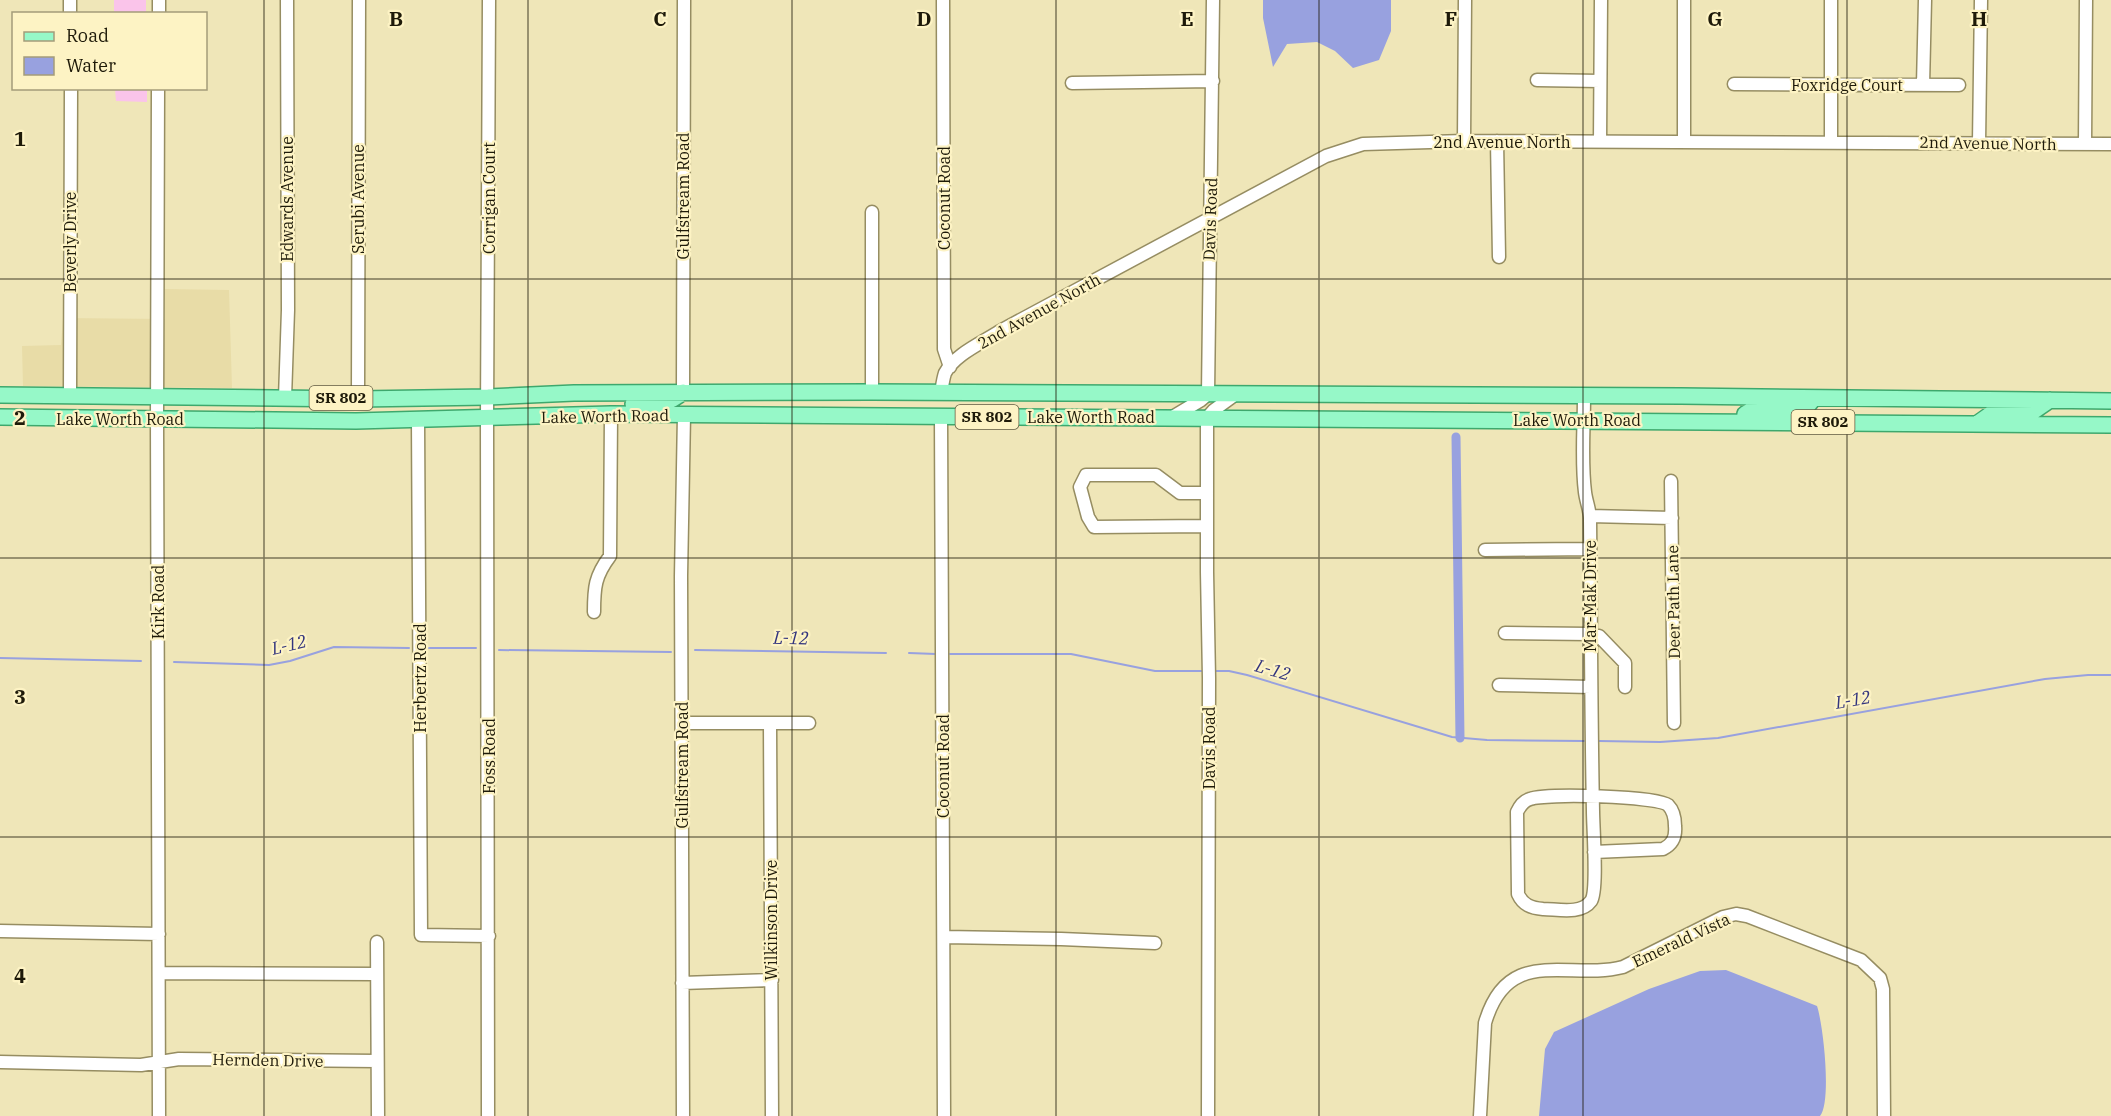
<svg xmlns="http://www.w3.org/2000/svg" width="2111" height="1116" viewBox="0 0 2111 1116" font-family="'IBM Plex Serif',serif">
<rect width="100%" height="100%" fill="#efe6b8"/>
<path fill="#e8dca7" d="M 165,289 L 229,290 L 232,388 L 23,386 L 22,346 L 61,345 L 63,318 L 165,319 Z"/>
<path fill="#fac4ea" d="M 114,0 L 146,0 L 146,13 L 114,13 Z
M 115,89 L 147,89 L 147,102 L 116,101 Z"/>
<path fill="#98a1df" d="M 1263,0 L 1391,0 L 1391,31 L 1379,60 L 1353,68 L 1335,51 L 1317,42 L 1287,44 L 1273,67 L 1263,18 Z
M 1726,970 L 1817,1006 C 1823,1024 1832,1101 1820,1116 L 1539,1116 L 1545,1049 L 1554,1032 L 1649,989 L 1700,971 Z"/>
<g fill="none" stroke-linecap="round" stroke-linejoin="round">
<path stroke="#98a1df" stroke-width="2" d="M 429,648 L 476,648
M 499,650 L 671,652
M 695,650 L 886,653
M 909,653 L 936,654
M 950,654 L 1071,654 L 1155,671 L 1203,671
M 0,658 L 141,661
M 174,662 L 269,665 L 290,661 L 334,647 L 409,648
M 1212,671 L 1229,671 L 1247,675 L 1452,737 L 1487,740 L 1584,741
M 1599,741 L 1660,742 L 1718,738 L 2045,679 L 2088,675 L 2111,675"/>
<path stroke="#98a1df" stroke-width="9" d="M 1456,437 L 1460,738"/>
<defs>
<path id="minor" d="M 70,0 L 70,14
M 943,0 L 944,349 L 950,367
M 1684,0 L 1684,142
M 1831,0 L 1831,143
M 159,14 L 159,0
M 1537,80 L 1600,81
M 1072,83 L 1213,81
M 1734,84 L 1959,85
M 1923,85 L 1925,0
M 158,88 L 157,418 L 159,1116
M 1464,141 L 1465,0
M 1497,141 L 1499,257
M 1600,142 L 1601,0
M 1979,143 L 1981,0
M 2085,144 L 2086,0
M 683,392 L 684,0
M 872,392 L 872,212
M 941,393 C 942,387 943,379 945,373 C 955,354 982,343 1000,331 L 1326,156 L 1363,144 L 1464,141 L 2111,144
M 70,396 L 71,88
M 1584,397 C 1584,428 1581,461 1585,492 C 1586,501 1590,510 1590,519 C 1591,616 1591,714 1593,811 C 1593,827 1598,891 1591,901 C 1581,915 1557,909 1543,909 C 1531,908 1523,905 1518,894 L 1517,812 C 1520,806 1523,801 1530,799 C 1545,793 1657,796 1668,805 C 1674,811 1675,819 1675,826 C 1676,837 1673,844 1663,849 L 1594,852
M 285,398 L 288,310 L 287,0
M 358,399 L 359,0
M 941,417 L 944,1116
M 1171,418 L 1201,400 L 1208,394 L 1213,0
M 418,420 L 421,935 L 489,936
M 1671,481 L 1674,723
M 1590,516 L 1672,518
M 1207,526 L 1094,527 L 1088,517 L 1080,487 L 1086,475 L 1156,475 L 1180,493 L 1207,493
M 1485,550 L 1589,549
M 594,612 C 594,587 595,576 610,556 L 611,414
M 1505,633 L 1590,634 L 1599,636 L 1625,663 L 1625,687
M 1499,685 L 1591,687
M 682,723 L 809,723
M 770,723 L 772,1116
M 0,931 L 159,934
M 944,937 L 1061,939 L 1155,943
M 377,942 L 378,1116
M 159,973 L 377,974
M 682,983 L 772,980
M 0,1062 L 141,1065 L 179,1059 L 377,1061
M 488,1116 L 487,418 L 489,0
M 683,1116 L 681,576 L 684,415
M 1208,1116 L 1209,678 L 1207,572 L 1207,418 L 1214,410 L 1236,394
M 1480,1116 L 1485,1023 C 1508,944 1568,981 1623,967 L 1723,917 L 1736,914 L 1747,916 L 1861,960 L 1880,978 L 1883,989 L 1884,1116"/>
<path id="major" d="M 0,395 L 358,399 L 488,397 L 574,393 L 872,392 L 1681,396 L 2111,401
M 633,404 C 654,404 666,407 683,392
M 1745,414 L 1750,411 L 1799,411 L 1807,407 L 1814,398
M 0,417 L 356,421 L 611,414 L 2111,425
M 1978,423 L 1995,411 L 2034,411 L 2050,400"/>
</defs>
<use href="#minor" stroke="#968d62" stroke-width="15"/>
<use href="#major" stroke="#3ea86d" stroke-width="18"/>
<use href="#minor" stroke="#fff" stroke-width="12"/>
<use href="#major" stroke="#96f8c8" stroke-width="15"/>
</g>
<path fill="none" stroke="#1e1a09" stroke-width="1.5" stroke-opacity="0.55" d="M 264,0 L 264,1116M 528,0 L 528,1116M 792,0 L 792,1116M 1056,0 L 1056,1116M 1319,0 L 1319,1116M 1583,0 L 1583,1116M 1847,0 L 1847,1116M 0,279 L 2111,279M 0,558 L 2111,558M 0,837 L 2111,837"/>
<g text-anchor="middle" stroke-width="4.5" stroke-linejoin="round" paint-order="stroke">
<g fill="#fdf3c4" stroke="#615b41" stroke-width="1.5">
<rect x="309.5" y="386" width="63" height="24" rx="4.5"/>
<rect x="955.5" y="405" width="63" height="24" rx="4.5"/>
<rect x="1791.5" y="410" width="63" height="24" rx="4.5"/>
</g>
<g font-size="15" font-weight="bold" fill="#1e1a09">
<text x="341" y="403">SR 802</text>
<text x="987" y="422">SR 802</text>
<text x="1823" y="427">SR 802</text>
</g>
<g font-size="16" fill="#1e1a09" stroke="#fdf3c4">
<text x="1847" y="91">Foxridge Court</text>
<text x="1502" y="148">2nd Avenue North</text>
<text transform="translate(1988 143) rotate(1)" y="6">2nd Avenue North</text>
<text transform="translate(683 196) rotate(-90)" y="6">Gulfstream Road</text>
<text transform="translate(489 198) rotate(-90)" y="6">Corrigan Court</text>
<text transform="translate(944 198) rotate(-90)" y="6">Coconut Road</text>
<text transform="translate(287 199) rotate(-90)" y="6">Edwards Avenue</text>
<text transform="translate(358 199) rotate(-90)" y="6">Serubi Avenue</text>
<text transform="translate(1210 219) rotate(-88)" y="6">Davis Road</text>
<text transform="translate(70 242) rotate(-90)" y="6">Beverly Drive</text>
<text transform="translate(1039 311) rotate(-29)" y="6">2nd Avenue North</text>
<text transform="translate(605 416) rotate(-1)" y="6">Lake Worth Road</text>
<text x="1091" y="423">Lake Worth Road</text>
<text x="120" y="425">Lake Worth Road</text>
<text x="1577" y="426">Lake Worth Road</text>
<text transform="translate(1590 596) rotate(-90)" y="6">Mar-Mak Drive</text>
<text transform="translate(158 602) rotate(-90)" y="6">Kirk Road</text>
<text transform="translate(1673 602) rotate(-91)" y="6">Deer Path Lane</text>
<text transform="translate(420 678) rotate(-90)" y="6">Herbertz Road</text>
<text transform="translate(1209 748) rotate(-90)" y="6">Davis Road</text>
<text transform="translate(489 756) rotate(-90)" y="6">Foss Road</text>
<text transform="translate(682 765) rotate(-90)" y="6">Gulfstream Road</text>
<text transform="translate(943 766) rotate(-90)" y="6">Coconut Road</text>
<text transform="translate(771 920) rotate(-90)" y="6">Wilkinson Drive</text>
<text transform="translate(1681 940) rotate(-25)" y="6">Emerald Vista</text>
<text transform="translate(268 1060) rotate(1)" y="6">Hernden Drive</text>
</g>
<g font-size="18" font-style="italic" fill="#33357e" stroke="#fdf3c4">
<text transform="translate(791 638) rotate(1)" y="6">L-12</text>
<text transform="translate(289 645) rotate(-14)" y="6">L-12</text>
<text transform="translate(1273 670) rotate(16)" y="6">L-12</text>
<text transform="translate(1853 700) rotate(-10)" y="6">L-12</text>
</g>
</g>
<g font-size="20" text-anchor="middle" font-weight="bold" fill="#1e1a09" stroke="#fdf3c4" stroke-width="4.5" stroke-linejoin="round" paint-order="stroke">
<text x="396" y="26">B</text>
<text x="660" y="26">C</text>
<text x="924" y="26">D</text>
<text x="1187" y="26">E</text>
<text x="1451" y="26">F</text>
<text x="1715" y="26">G</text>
<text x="1979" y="26">H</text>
<text x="20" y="146">1</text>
<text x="20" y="425">2</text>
<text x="20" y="704">3</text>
<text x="20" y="983">4</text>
</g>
<rect x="12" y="12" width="195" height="78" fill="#fdf3c4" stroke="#a49c79" stroke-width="1.5"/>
<rect x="24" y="32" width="30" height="9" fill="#96f8c8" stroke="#a49c79" stroke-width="1.5"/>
<text x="66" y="42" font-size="18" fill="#1e1a09">Road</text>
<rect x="24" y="57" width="30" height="18" fill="#98a1df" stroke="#a49c79" stroke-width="1.5"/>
<text x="66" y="72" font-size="18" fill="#1e1a09">Water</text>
</svg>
